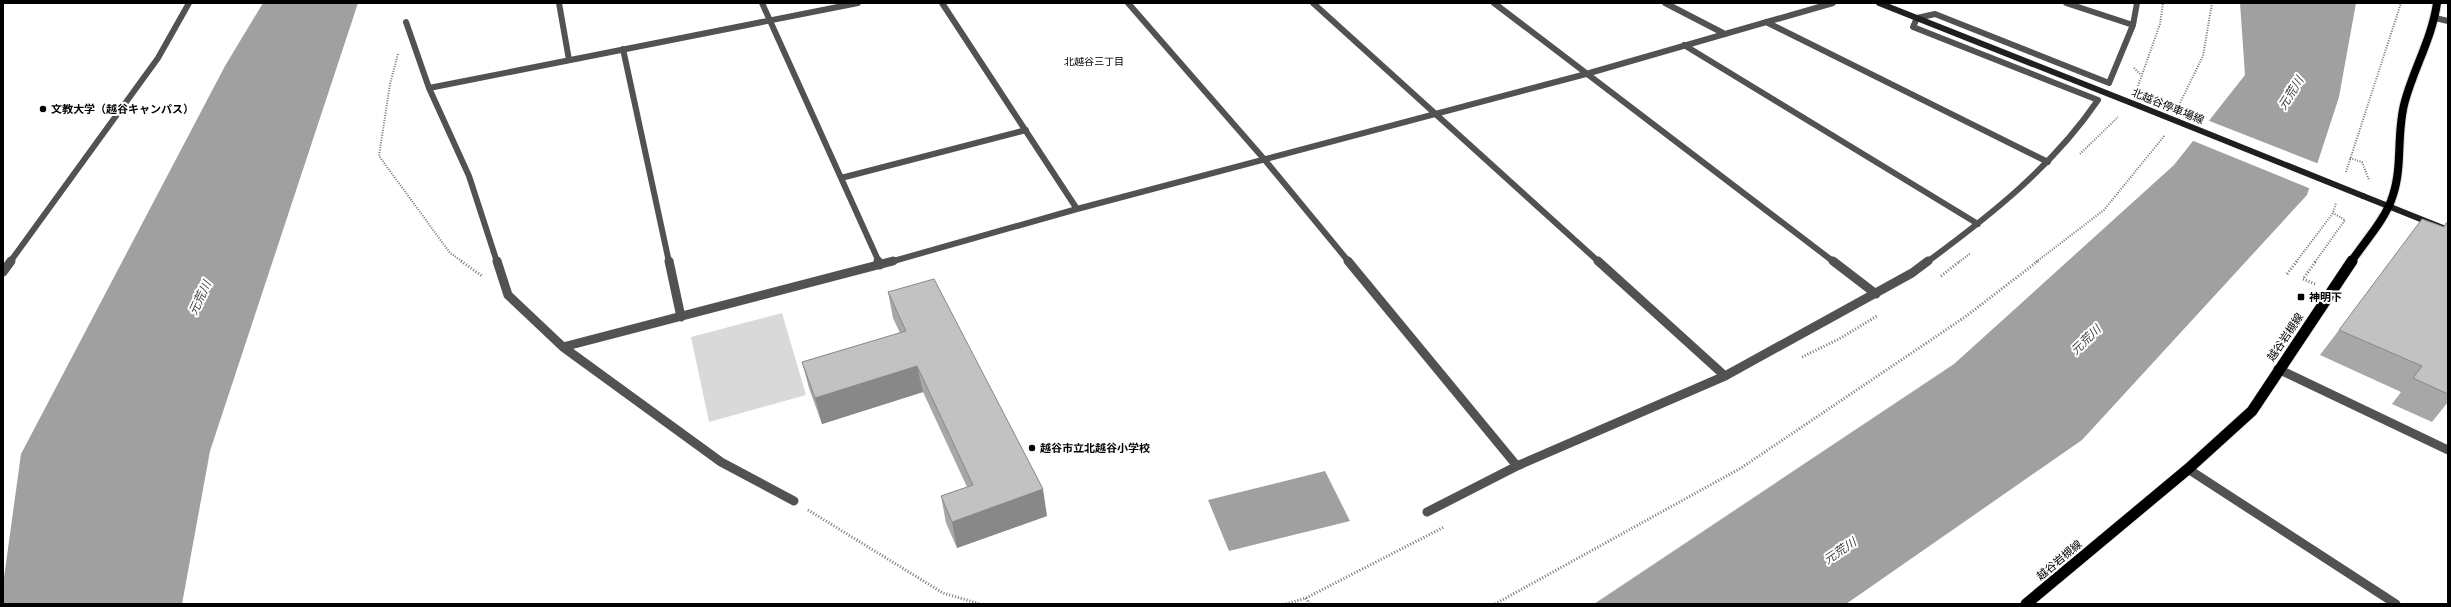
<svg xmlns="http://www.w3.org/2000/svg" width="2451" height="607" viewBox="0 0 2451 607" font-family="Jost,'Noto Sans JP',sans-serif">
<rect width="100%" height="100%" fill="#fff"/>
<path fill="#d9d9d9" d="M 782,313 L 806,395 L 709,422 L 691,337 Z"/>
<path fill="#a0a0a0" d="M 263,3 L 358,3 L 210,451 L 182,604 L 3,604 L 3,585 L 21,454 L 225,66 Z
M 2240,3 L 2356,3 L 2339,97 L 2307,195 L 2082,440 L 1846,604 L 1594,604 L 1954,364 L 2174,165 L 2245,75 Z
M 1325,471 L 1350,521 L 1229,551 L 1208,500 Z"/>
<path fill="#fff" d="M 2207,120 L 2319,164 L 2311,189 L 2191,140 Z"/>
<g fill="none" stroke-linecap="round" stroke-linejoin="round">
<defs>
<path id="primary-far1" d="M 2351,262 C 2365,241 2386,219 2393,195 C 2403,165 2396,132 2405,101 C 2414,68 2432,38 2437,3"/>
<path id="primary" d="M 2026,604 L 2188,469 L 2252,411 L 2352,261"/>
</defs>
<use href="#primary-far1" stroke="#dbdbdb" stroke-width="10"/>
<use href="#primary" stroke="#dbdbdb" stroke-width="12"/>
<path stroke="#747474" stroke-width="2" stroke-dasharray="1 1.5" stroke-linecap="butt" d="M 398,54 L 390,84 L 379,156 L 450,253 L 463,262
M 2134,68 L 2141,75
M 2138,86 L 2160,24 L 2163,3
M 2179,105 L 2203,56 L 2212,3
M 2080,154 L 2118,117
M 2350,158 L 2362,162 L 2369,180
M 2346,172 L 2401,3
M 1959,262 L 1971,253
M 2036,262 L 2104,210 L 2165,135
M 2296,262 L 2333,213 L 2336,203
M 2315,262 L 2345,220 L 2333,213"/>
<path stroke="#747474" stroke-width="3" stroke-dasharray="1 2" stroke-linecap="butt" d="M 461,261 L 482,276
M 2287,274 L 2297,261
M 1941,276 L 1960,261
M 2315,284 L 2303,279 L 2316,261
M 1802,357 L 1839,339 L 1877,316
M 808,510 L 943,593 L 980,604
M 1306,598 L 1310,604
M 1286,604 L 1306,598 L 1444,527
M 1495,604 L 1741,468 L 1965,317 L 2038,261"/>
<path stroke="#525252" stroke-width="6" d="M 559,3 L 569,60
M 762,3 L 879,262
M 942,3 L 1077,209
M 1313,3 L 1599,262
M 1494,3 L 1834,262
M 1665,3 L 1725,34
M 2066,3 L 2133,25
M 2435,18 L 2448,21
M 406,22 L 429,88 L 469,176 L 497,262
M 1766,22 L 2048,162
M 1684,45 L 1978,224
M 623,49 L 669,262
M 429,88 L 858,3
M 1264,159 L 1349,262
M 841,178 L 1026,130
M 10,262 L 158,58 L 189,3
M 890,262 L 1077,209 L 1586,74 L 1833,3
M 1927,262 C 1991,215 2053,166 2098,100 L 1913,27 L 1917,18 L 1935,14 L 2109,83 L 2133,25 L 2137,3"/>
<path stroke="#525252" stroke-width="9" d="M 497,261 L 508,295 L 563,347 L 893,261
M 669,261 L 681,317
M 878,261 L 880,265
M 1348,261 L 1517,466
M 1598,261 L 1725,376
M 1833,261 L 1876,294
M 3,272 L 11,261
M 563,347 L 721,462 L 794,501
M 2278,369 L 2448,450
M 2188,469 L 2396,604
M 1427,512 L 1517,466 L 1725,376 L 1912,273 L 1928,261"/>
<path stroke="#525252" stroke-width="6" d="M 1128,3 L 1264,159"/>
<path stroke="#1f1f1f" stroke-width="6" d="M 1879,3 L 2139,106
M 2363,196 L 2448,230"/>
<use href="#primary-far1" stroke="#000" stroke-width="8"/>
<use href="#primary" stroke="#000" stroke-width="11"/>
<path stroke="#1f1f1f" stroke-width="6" d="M 2139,106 L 2363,196"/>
</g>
<path fill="#a7a7a7" d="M 2448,223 L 2448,402 L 2432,422 L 2392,404 L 2401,392 L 2320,355 L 2339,330 L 2443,227 Z
M 888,292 L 1047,516 L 957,548 L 946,523 L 941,496 L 967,487 L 923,392 L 822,424 L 809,388 L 802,362 L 900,333 L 893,318 Z"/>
<path fill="#888" d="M 917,366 L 923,392 L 822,424 L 815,398 Z
M 1043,489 L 1047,516 L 957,548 L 952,522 Z"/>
<path fill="#c2c2c2" stroke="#888" d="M 2422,219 L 2444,227 L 2446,223 L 2448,223 L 2448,394 L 2413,378 L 2422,366 L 2339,330 Z
M 934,279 L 1043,489 L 952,522 L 941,496 L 973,485 L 917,366 L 815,398 L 802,362 L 906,331 L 888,292 Z"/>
<g fill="#000" stroke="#fff" stroke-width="1.5">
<circle cx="43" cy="109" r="4"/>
<rect x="2297" y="293" width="8" height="8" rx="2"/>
<circle cx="1032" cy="448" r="4"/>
</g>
<g text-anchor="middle" stroke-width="4" stroke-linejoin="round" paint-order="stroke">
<g font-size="10" fill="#000" stroke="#fff">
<text x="1094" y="65">北越谷三丁目</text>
</g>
<g font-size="11" fill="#000" stroke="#fff">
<text transform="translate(2168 106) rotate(22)" y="4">北越谷停車場線</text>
<text transform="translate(2285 337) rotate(-56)" y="4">越谷岩槻線</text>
<text transform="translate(2059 560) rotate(-40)" y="4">越谷岩槻線</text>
</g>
<g font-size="11" font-weight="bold" fill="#000" stroke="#fff" text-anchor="start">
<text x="51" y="113">文教大学（越谷キャンパス）</text>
<text x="2309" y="301">神明下</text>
<text x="1040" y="452">越谷市立北越谷小学校</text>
</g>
<g font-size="12" font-style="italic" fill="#414141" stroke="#fff">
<text transform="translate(2291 93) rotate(-58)" y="4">元荒川</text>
<text transform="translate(200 298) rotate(-65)" y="4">元荒川</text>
<text transform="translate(2086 340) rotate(-44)" y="4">元荒川</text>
<text transform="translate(1840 551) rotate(-34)" y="4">元荒川</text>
</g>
</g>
<rect width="2451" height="607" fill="none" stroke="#000000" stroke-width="8"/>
</svg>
